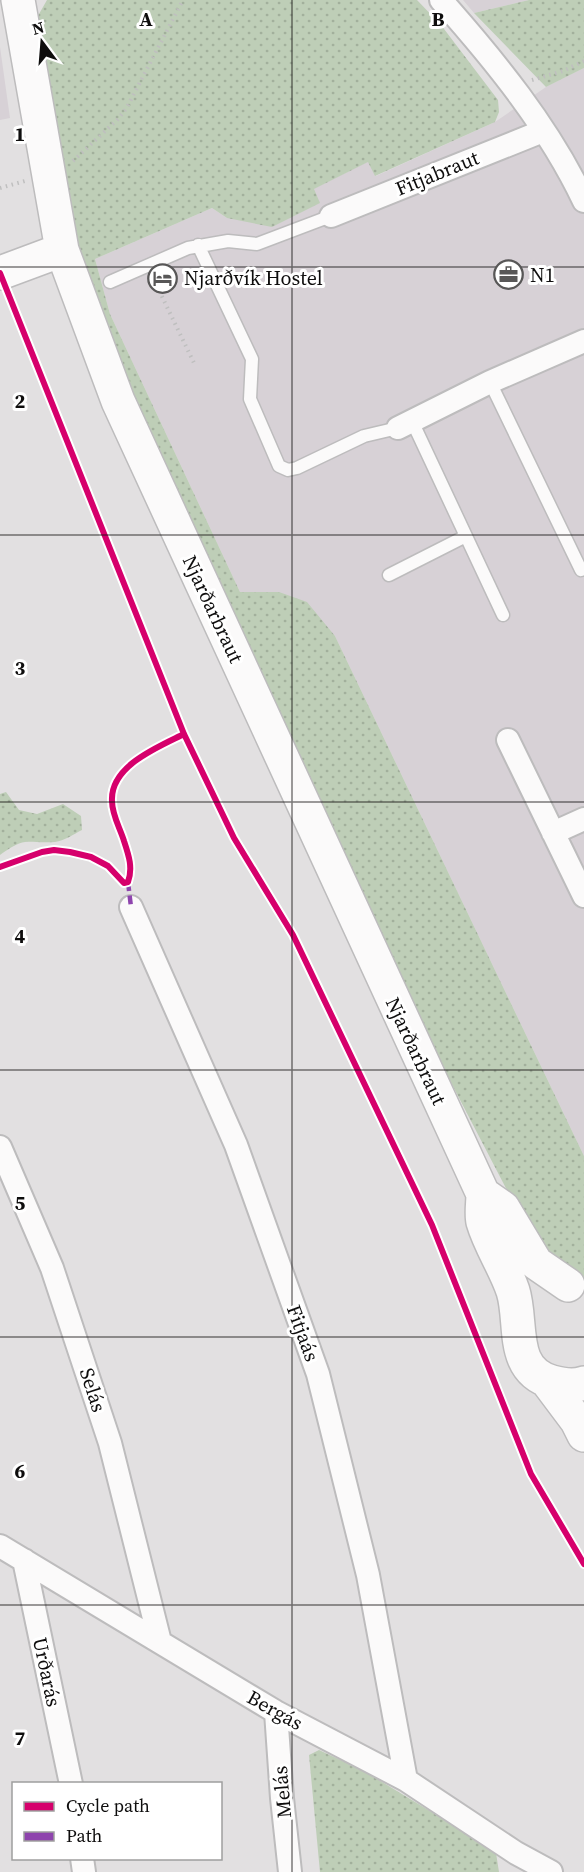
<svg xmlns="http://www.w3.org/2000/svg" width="584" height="1872" viewBox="0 0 584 1872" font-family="'Source Serif 4',serif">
<defs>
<pattern id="grass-dots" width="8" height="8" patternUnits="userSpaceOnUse" patternTransform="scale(1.5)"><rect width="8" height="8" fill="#beceb7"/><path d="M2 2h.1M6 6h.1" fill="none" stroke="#a2b09c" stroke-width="1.8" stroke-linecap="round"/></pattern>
</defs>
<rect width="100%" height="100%" fill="#e2e0e1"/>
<path fill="#d7d1d6" d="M 463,0 L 529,0 L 474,13 Z
M 0,47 L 10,118 L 0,120 Z
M 584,68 L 584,1156 L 335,636 L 279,592 L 240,592 L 110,314 L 95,259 L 212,208 L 227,218 L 319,203 L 313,189 L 369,161 L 376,176 L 495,122 L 546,87 Z"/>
<path fill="url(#grass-dots)" d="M 47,0 L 417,0 L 441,25 L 498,100 L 499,112 L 495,122 L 375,176 L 368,162 L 314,189 L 320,203 L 272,227 L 227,218 L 212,208 L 95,259 L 110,314 L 240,592 L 279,592 L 307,602 L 335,636 L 584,1156 L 584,1277 L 558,1262 L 523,1221 L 380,946 L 126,396 L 74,254 L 31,28 Z
M 529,0 L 584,0 L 584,68 L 546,87 L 474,13 Z
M 6,792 L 19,810 L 37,814 L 63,804 L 81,816 L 82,830 C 74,834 64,841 55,842 C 26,844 27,835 0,855 L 0,794 Z
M 319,1750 L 364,1771 L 481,1842 L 496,1853 L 499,1872 L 320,1872 L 309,1755 Z"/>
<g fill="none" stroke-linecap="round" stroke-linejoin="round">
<defs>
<path id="lane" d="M 198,245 L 252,359 L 250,399 L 279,466 L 288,470 L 297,468 L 364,436 L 398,428
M 110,282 L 188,248 L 228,241 L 257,244 L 331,216
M 490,382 L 581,570 L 584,569
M 412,421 L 503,615
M 389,575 L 466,536"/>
<path id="street" d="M 441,0 C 495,61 549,127 584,201
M 331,216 L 543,131
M 398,428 L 490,382 L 584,341
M 508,740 L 584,896
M 553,833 L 584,819
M 131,907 L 236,1145 L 318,1374 L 368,1575 L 406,1780
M 0,1147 L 52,1268 L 110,1443 L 160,1642
M 0,1546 L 276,1712 L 406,1780 L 516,1853 L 551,1872
M 24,1560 L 71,1784
M 276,1712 L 282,1798 L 290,1872
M 82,1858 L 84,1872"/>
<path id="secondary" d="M 18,0 L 62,250 L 118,401 L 483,1194 C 483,1203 481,1214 483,1222 C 490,1246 505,1267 513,1291 C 523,1323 509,1370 552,1382 C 563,1385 573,1387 584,1383
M 0,273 L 62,250
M 483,1194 L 503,1208 L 536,1263 L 568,1285
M 547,1381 L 577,1421 L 584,1435"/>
</defs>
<use href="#lane" stroke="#bdbcbd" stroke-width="15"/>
<use href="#street" stroke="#bdbcbd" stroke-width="26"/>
<use href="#secondary" stroke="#bdbcbd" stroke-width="36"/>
<path stroke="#bfbfbf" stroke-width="4" stroke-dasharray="1.5 4.5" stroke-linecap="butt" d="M 532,80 L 563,71 L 584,61
M 73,161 L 117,120 L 126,109 L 183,0
M 0,188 L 25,181
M 154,280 L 194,363"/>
<use href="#lane" stroke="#fbfafa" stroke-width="12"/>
<use href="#street" stroke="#fbfafa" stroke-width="22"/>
<use href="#secondary" stroke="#fbfafa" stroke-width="33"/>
<path stroke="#8e44ad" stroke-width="4.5" stroke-dasharray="9 4.5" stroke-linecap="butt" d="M 128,882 L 131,907"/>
<defs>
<path id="cycleway" d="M 0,273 L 184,734 L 234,838 L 293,935 L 432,1225 L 531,1474 L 584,1564
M 0,867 L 42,852 L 54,850 L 70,852 L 91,857 L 108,866 L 124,883 L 128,882 C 133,868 129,856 124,841 C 120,828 112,815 112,801 C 110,766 158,747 184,734"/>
</defs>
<use href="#cycleway" stroke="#fff" stroke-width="10"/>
<use href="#cycleway" stroke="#d6006c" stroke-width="6"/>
</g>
<path fill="none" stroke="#0e0d0d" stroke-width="1.5" stroke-opacity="0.55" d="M 292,0 L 292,1872M 0,267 L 584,267M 0,535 L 584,535M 0,802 L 584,802M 0,1070 L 584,1070M 0,1337 L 584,1337M 0,1605 L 584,1605"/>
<defs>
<symbol id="office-ring" viewBox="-11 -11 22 22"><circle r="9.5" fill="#fff" stroke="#585757" stroke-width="1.5"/><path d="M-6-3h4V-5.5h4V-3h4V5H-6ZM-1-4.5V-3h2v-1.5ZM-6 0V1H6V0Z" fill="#585757"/></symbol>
<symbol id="hotel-ring" viewBox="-11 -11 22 22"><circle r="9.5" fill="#fff" stroke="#585757" stroke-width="1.5"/><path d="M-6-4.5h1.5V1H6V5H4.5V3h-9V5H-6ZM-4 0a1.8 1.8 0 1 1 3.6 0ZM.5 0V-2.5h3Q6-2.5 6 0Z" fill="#585757"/></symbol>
</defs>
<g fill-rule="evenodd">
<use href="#office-ring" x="492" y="258" width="33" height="33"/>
<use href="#hotel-ring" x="146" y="262" width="33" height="33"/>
</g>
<g text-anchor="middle" stroke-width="6" stroke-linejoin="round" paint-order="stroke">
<g font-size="20" fill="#0e0d0d" stroke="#fff">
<text transform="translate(437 173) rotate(-22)" y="7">Fitjabraut</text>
<text transform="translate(213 609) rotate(65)" y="7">Njarðarbraut</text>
<text transform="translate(416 1051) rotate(65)" y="7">Njarðarbraut</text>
<text transform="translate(303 1333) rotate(70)" y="7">Fitjaás</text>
<text transform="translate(93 1390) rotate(72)" y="7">Selás</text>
<text transform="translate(47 1672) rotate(78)" y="7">Urðarás</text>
<text transform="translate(275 1710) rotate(29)" y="7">Bergás</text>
<text transform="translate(282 1792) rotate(-95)" y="7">Melás</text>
</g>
<g font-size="20" fill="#0e0d0d" stroke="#fff" text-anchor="start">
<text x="530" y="282">N1</text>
<text x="184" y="285">Njarðvík Hostel</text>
</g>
</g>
<g font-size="20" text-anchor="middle" font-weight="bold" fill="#0e0d0d" stroke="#fff" stroke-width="6" stroke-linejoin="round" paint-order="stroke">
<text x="146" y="26">A</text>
<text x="438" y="26">B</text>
<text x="20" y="141">1</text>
<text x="20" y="408">2</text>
<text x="20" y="675">3</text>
<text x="20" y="943">4</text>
<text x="20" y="1210">5</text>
<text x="20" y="1478">6</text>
<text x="20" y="1745">7</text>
</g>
<rect x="12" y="1782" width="210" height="78" fill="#ffffff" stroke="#9f9e9e" stroke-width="1.5"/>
<rect x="24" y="1802" width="30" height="9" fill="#d6006c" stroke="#9f9e9e" stroke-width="1.5"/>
<text x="66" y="1812" font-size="18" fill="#0e0d0d">Cycle path</text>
<rect x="24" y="1832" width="30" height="9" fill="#8e44ad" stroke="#9f9e9e" stroke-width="1.5"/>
<text x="66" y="1842" font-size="18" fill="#0e0d0d">Path</text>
<g transform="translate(42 42) rotate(344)" stroke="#ffffff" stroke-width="4.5" paint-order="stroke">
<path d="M0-4.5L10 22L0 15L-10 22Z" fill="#0e0d0d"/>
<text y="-9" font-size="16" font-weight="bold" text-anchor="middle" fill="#0e0d0d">N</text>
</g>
</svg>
